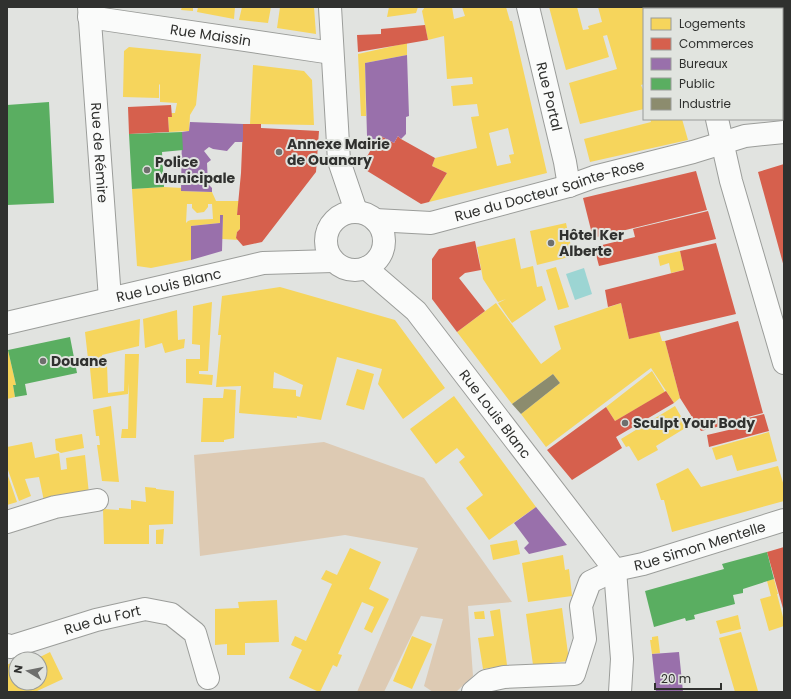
<svg xmlns="http://www.w3.org/2000/svg" width="791" height="699" viewBox="0 0 791 699" font-family="Poppins,sans-serif">
<rect width="100%" height="100%" fill="#e1e3e0"/>
<path fill="#ddcab3" d="M 717,7 L 784,7 L 784,101 L 782,101 L 782,9 L 717,9 Z
M 324,442 L 424,478 L 512,602 L 468,606 L 473,676 L 456,692 L 433,692 L 424,686 L 443,619 L 421,616 L 384,692 L 357,692 L 418,548 L 345,535 L 200,556 L 194,455 Z"/>
<path fill="#9cd5d3" d="M 584,268 L 592,294 L 575,300 L 566,274 Z"/>
<path fill="#f6d55c" fill-rule="evenodd" d="M 182,7 L 193,7 L 193,11 L 181,10 Z
M 198,7 L 235,7 L 234,19 L 197,12 Z
M 242,7 L 271,7 L 268,23 L 239,20 Z
M 280,7 L 314,7 L 316,34 L 277,28 Z
M 389,7 L 418,7 L 416,13 L 387,17 Z
M 425,7 L 452,7 L 454,19 L 465,16 L 462,7 L 506,7 L 510,21 L 512,21 L 547,173 L 429,202 L 447,173 L 432,166 L 435,158 L 477,148 L 471,117 L 479,116 L 477,104 L 453,106 L 451,86 L 473,84 L 472,77 L 447,79 L 444,36 L 428,40 L 422,11 ZM 508,128 L 514,154 L 509,155 L 511,163 L 497,166 L 489,133 Z
M 549,7 L 577,7 L 583,30 L 589,29 L 588,26 L 602,22 L 598,7 L 650,7 L 651,9 L 644,9 L 644,84 L 641,85 L 643,90 L 644,90 L 644,109 L 580,124 L 569,83 L 617,69 L 607,35 L 603,36 L 609,57 L 566,70 Z
M 407,43 L 407,55 L 365,63 L 366,116 L 361,116 L 358,54 Z
M 129,47 L 201,54 L 196,105 L 190,115 L 189,131 L 169,132 L 168,117 L 172,117 L 171,113 L 175,113 L 177,103 L 160,102 L 160,84 L 159,85 L 159,98 L 123,97 L 124,51 Z
M 253,65 L 304,71 L 312,80 L 314,125 L 250,124 Z
M 650,119 L 682,119 L 688,140 L 590,162 L 584,139 L 651,122 Z
M 164,187 L 182,188 L 181,191 L 212,192 L 216,201 L 239,201 L 237,215 L 240,215 L 240,229 L 237,232 L 236,238 L 239,240 L 222,239 L 223,215 L 220,215 L 220,223 L 191,226 L 191,260 L 151,268 L 137,266 L 132,189 ZM 187,204 L 192,204 L 192,208 L 197,213 L 204,212 L 208,207 L 208,204 L 212,204 L 213,219 L 191,220 L 188,221 L 186,223 Z
M 566,223 L 573,256 L 537,265 L 530,231 Z
M 515,238 L 521,269 L 533,266 L 537,287 L 542,286 L 546,300 L 512,323 L 498,303 L 506,299 L 498,302 L 483,279 L 477,247 Z
M 680,251 L 684,270 L 671,273 L 669,263 L 660,266 L 658,256 Z
M 556,267 L 569,307 L 558,310 L 546,270 Z
M 280,287 L 395,320 L 445,388 L 403,419 L 378,384 L 382,369 L 337,357 L 321,420 L 297,416 L 297,418 L 239,413 L 241,386 L 216,387 L 221,335 L 218,335 L 222,296 ZM 274,372 L 303,385 L 300,397 L 296,396 L 296,390 L 273,388 Z
M 212,302 L 208,371 L 199,371 L 199,374 L 213,375 L 212,385 L 186,383 L 186,359 L 200,359 L 200,345 L 192,344 L 193,306 Z
M 496,303 L 541,364 L 561,349 L 554,326 L 621,303 L 629,339 L 659,331 L 662,341 L 665,341 L 680,398 L 674,403 L 651,368 L 546,447 L 521,414 L 560,383 L 553,374 L 512,404 L 457,332 Z
M 177,310 L 178,340 L 185,339 L 184,348 L 165,353 L 162,343 L 145,348 L 143,319 Z
M 140,319 L 139,346 L 102,355 L 103,365 L 107,364 L 108,393 L 124,391 L 125,354 L 139,354 L 136,438 L 121,438 L 122,429 L 128,429 L 129,383 L 128,394 L 93,399 L 89,358 L 88,359 L 85,332 Z
M 8,350 L 16,385 L 13,385 L 15,397 L 7,399 L 7,351 Z
M 357,369 L 374,374 L 364,410 L 346,405 Z
M 652,371 L 665,392 L 615,421 L 606,407 Z
M 224,389 L 236,390 L 234,438 L 224,440 L 224,442 L 201,442 L 203,398 L 223,398 Z
M 454,396 L 536,507 L 489,540 L 466,508 L 483,495 L 459,462 L 465,457 L 457,448 L 436,464 L 410,429 Z
M 111,406 L 119,482 L 102,481 L 97,445 L 100,445 L 99,436 L 96,436 L 93,410 Z
M 675,406 L 687,427 L 656,446 L 658,450 L 638,461 L 629,446 L 626,447 L 621,439 Z
M 769,432 L 777,461 L 737,471 L 732,455 L 716,460 L 712,448 Z
M 82,434 L 84,448 L 61,453 L 56,450 L 55,439 Z
M 32,442 L 35,458 L 59,453 L 61,470 L 67,469 L 66,458 L 85,455 L 89,494 L 44,501 L 39,477 L 25,479 L 31,496 L 19,501 L 8,470 L 7,471 L 7,447 Z
M 778,466 L 784,486 L 784,501 L 672,532 L 664,500 L 661,500 L 656,484 L 688,468 L 701,487 Z
M 7,473 L 17,502 L 7,505 Z
M 145,487 L 156,488 L 156,489 L 174,491 L 173,524 L 149,525 L 149,544 L 104,544 L 103,509 L 119,510 L 119,508 L 131,509 L 131,500 L 146,502 Z
M 164,529 L 163,544 L 156,544 L 156,530 Z
M 517,540 L 520,554 L 493,560 L 490,545 Z
M 350,548 L 381,562 L 369,589 L 389,599 L 372,633 L 364,629 L 374,607 L 362,602 L 338,654 L 342,655 L 337,667 L 333,665 L 320,692 L 319,692 L 289,678 L 302,650 L 291,645 L 295,636 L 306,641 L 332,584 L 321,579 L 326,570 L 337,575 Z
M 563,555 L 565,570 L 569,569 L 572,596 L 528,602 L 522,563 Z
M 774,579 L 778,594 L 777,594 L 784,621 L 784,626 L 769,631 L 760,599 L 771,596 L 767,581 Z
M 277,600 L 279,642 L 245,643 L 245,655 L 227,655 L 227,644 L 215,645 L 215,609 L 239,608 L 238,602 Z
M 562,608 L 569,661 L 533,665 L 526,614 Z
M 500,609 L 507,665 L 483,669 L 478,638 L 494,636 L 490,611 Z
M 484,611 L 485,619 L 475,619 L 474,612 Z
M 738,615 L 741,629 L 720,634 L 716,621 Z
M 741,632 L 758,691 L 754,692 L 735,692 L 719,638 Z
M 412,636 L 432,644 L 412,689 L 393,681 Z
M 658,636 L 660,653 L 652,654 L 650,640 L 652,640 L 652,637 Z
M 50,652 L 63,679 L 35,692 L 7,692 L 7,665 L 16,660 L 16,683 L 40,683 L 40,659 L 36,659 Z"/>
<path fill="#d6604d" d="M 425,25 L 428,40 L 358,52 L 357,35 L 381,34 L 381,29 Z
M 171,105 L 172,117 L 168,117 L 169,132 L 129,134 L 128,107 Z
M 243,124 L 261,124 L 261,128 L 319,131 L 316,172 L 262,242 L 243,246 L 236,238 L 237,232 L 240,229 L 240,215 L 237,215 L 241,173 Z
M 379,135 L 394,143 L 398,136 L 401,139 L 435,158 L 432,166 L 447,173 L 429,202 L 421,204 L 364,169 L 364,162 Z
M 784,164 L 784,267 L 758,172 Z
M 696,171 L 707,210 L 593,238 L 583,198 Z
M 708,211 L 716,239 L 599,266 L 594,247 L 635,237 L 633,229 Z
M 475,241 L 481,270 L 465,273 L 459,278 L 485,311 L 457,332 L 432,299 L 432,259 L 439,249 Z
M 716,243 L 736,314 L 629,339 L 621,303 L 608,307 L 605,290 L 684,270 L 680,251 Z
M 738,321 L 763,413 L 740,419 L 740,420 L 764,414 L 769,431 L 709,447 L 707,435 L 737,428 L 736,422 L 701,431 L 680,398 L 665,341 Z
M 666,391 L 674,403 L 616,437 L 622,448 L 572,480 L 547,450 L 606,407 L 615,421 Z
M 784,547 L 784,612 L 767,552 Z"/>
<path fill="#9970ab" d="M 407,55 L 409,116 L 406,117 L 406,134 L 401,139 L 398,136 L 394,143 L 379,135 L 376,141 L 367,136 L 365,63 Z
M 190,122 L 243,124 L 243,142 L 235,142 L 227,151 L 213,149 L 209,147 L 204,151 L 211,160 L 207,163 L 208,184 L 212,188 L 212,192 L 181,191 L 182,132 L 189,131 Z
M 220,215 L 223,215 L 222,251 L 191,260 L 191,226 L 220,223 Z
M 536,507 L 567,545 L 529,554 L 524,548 L 529,543 L 514,523 Z
M 679,652 L 683,692 L 656,692 L 652,654 Z"/>
<path fill="#5aae61" d="M 49,102 L 54,203 L 7,205 L 7,105 Z
M 182,132 L 183,150 L 162,152 L 164,187 L 132,189 L 129,134 Z
M 70,337 L 77,373 L 25,384 L 27,395 L 15,397 L 13,385 L 16,385 L 8,350 Z
M 767,552 L 774,579 L 743,589 L 743,593 L 733,595 L 735,604 L 694,615 L 695,619 L 686,621 L 685,618 L 654,627 L 645,591 L 724,569 L 722,564 Z"/>
<path fill="#8c8c6e" d="M 553,374 L 560,383 L 521,414 L 512,404 Z"/>
<g fill="none" stroke-linecap="round" stroke-linejoin="round">
<defs>
<g id="minor">
<path id="s1" d="M 89,7 L 110,299"/>
<path d="M 330,7 L 339,161 L 356,211"/>
<path id="s2" d="M 528,7 L 565,162 L 569,186"/>
<path d="M 685,7 L 685,9"/>
<path id="s3" d="M 89,17 L 332,53"/>
<path d="M 717,119 L 731,181 L 784,363"/>
<circle cx="355" cy="241" r="29"/>
<path id="s4" d="M 375,220 L 431,223 L 569,186 L 594,177 L 693,152 L 745,136 L 784,132"/>
<path id="s5" d="M 366,268 L 416,311 L 615,570"/>
<path id="s6" d="M 7,323 L 263,263 L 333,261"/>
<path d="M 7,522 L 55,507 L 97,500"/>
<path d="M 615,570 L 622,659 L 620,692"/>
<path id="s7" d="M 7,645 L 10,647 L 96,620 L 145,609 L 171,614 L 195,633 L 208,678"/>
<path id="s8" d="M 473,692 L 486,681 L 504,677 L 574,674 L 585,639 L 581,606 L 590,582 L 615,570 L 643,564 L 784,520"/>
</g>
</defs>
<use href="#minor" stroke="#9b9d9a" stroke-width="24"/>
<use href="#minor" stroke="#fafbfa" stroke-width="22"/>
</g>
<g fill="#6e6f6d" stroke="#e1e4df" stroke-width="1.5">
<circle cx="279" cy="152" r="4"/>
<circle cx="147" cy="170" r="4"/>
<circle cx="551" cy="243" r="4"/>
<circle cx="43" cy="361" r="4"/>
<circle cx="625" cy="423" r="4"/>
</g>
<g text-anchor="middle" stroke-width="4" stroke-linejoin="round" paint-order="stroke">
<g font-size="14" fill="#30312f" stroke="#e1e4df">
<text dy="5" stroke="none"><textPath href="#s3" startOffset="123">Rue Maissin</textPath></text>
<text dy="5" stroke="none"><textPath href="#s2" startOffset="92">Rue Portal</textPath></text>
<text dy="5" stroke="none"><textPath href="#s1" startOffset="146">Rue de Rémire</textPath></text>
<text dy="5" stroke="none"><textPath href="#s4" startOffset="179">Rue du Docteur Sainte-Rose</textPath></text>
<text dy="5" stroke="none"><textPath href="#s6" startOffset="166">Rue Louis Blanc</textPath></text>
<text dy="5" stroke="none"><textPath href="#s5" startOffset="196">Rue Louis Blanc</textPath></text>
<text dy="5" stroke="none"><textPath href="#s8" startOffset="317">Rue Simon Mentelle</textPath></text>
<text dy="5" stroke="none"><textPath href="#s7" startOffset="100">Rue du Fort</textPath></text>
</g>
<g font-size="14" font-weight="bold" fill="#30312f" stroke="#e1e4df" text-anchor="start">
<text x="287" y="149">Annexe Mairie<tspan x="287" dy="16">de Ouanary</tspan></text>
<text x="155" y="167">Police<tspan x="155" dy="16">Municipale</tspan></text>
<text x="559" y="240">Hôtel Ker<tspan x="559" dy="16">Alberte</tspan></text>
<text x="51" y="366">Douane</text>
<text x="633" y="428">Sculpt Your Body</text>
</g>
</g>
<rect width="791" height="699" fill="none" stroke="#30312f" stroke-width="16"/>
<rect x="643" y="8" width="140" height="112" fill="#e1e4df" stroke="#9a9c99"/>
<rect x="651" y="18" width="20" height="12" fill="#f6d55c" stroke="#9a9c99"/>
<text x="679" y="28" font-size="12" fill="#30312f">Logements</text>
<rect x="651" y="38" width="20" height="12" fill="#d6604d" stroke="#9a9c99"/>
<text x="679" y="48" font-size="12" fill="#30312f">Commerces</text>
<rect x="651" y="58" width="20" height="12" fill="#9970ab" stroke="#9a9c99"/>
<text x="679" y="68" font-size="12" fill="#30312f">Bureaux</text>
<rect x="651" y="78" width="20" height="12" fill="#5aae61" stroke="#9a9c99"/>
<text x="679" y="88" font-size="12" fill="#30312f">Public</text>
<rect x="651" y="98" width="20" height="12" fill="#8c8c6e" stroke="#9a9c99"/>
<text x="679" y="108" font-size="12" fill="#30312f">Industrie</text>
<g transform="translate(28 671) rotate(280)"><circle r="19" fill="#e1e4df" stroke="#9a9c99"/>
<path d="M0-3L7 15L0 10L-7 15Z" fill="#6e6f6d"/>
<text y="-6" font-size="11" font-weight="bold" text-anchor="middle" fill="#30312f">N</text>
</g>
<path d="M655 683v6h66v-6" fill="none" stroke="#30312f" stroke-width="2"/>
<text x="661" y="683" font-size="12" fill="#30312f" stroke="#e1e4df" stroke-width="3" paint-order="stroke">20 m</text>
</svg>
